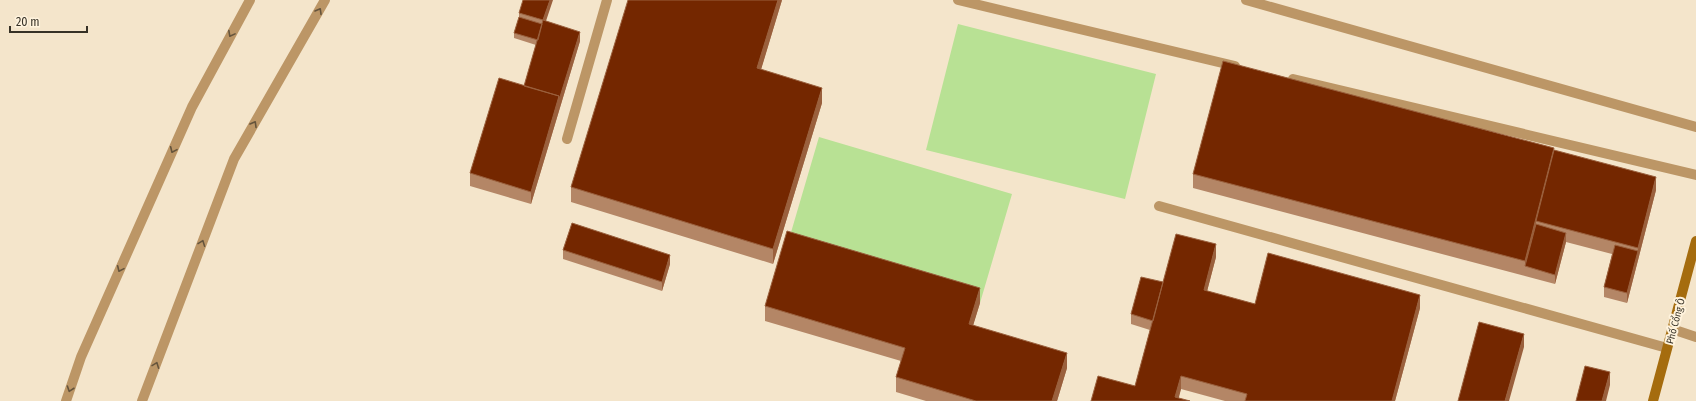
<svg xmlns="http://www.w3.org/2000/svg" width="1696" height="401" viewBox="0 0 1696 401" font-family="'Fira Sans Condensed',sans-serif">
<rect width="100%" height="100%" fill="#f4e5cb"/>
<path fill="#b8e194" d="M 958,24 L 1156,74 L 1125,199 L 926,150 Z
M 819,137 L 1012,194 L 980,303 L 787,246 Z"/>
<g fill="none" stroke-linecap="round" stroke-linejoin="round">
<path stroke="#bc9666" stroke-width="10" d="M 958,0 L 1235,66
M 1293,79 L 1696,175
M 567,139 L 607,0
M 1159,206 L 1667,348"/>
<path stroke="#bc9666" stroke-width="10" d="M 1246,0 L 1696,127
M 1672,329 L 1696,337
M 66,401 L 81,357 L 192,107 L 250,0
M 142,401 L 234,159 L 325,0"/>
<path stroke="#a56c0e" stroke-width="10" d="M 1653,401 L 1696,241"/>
</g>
<path fill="#b48666" d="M 782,0 L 761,69 L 822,103 L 773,264 L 571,202 L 571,187 Z
M 519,13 L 546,21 L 580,41 L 531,204 L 470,186 L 470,173 L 524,86 L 536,45 L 514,38 L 514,33 L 519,17 Z
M 1554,150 L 1656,190 L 1627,303 L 1604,297 L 1604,287 L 1612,254 L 1566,242 L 1555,284 L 1193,188 L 1193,174 Z
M 563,250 L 670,264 L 662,291 L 563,259 Z
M 1216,257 L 1207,291 L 1255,304 L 1420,308 L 1395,401 L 1225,401 L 1181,389 L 1178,398 L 1135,386 L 1150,330 L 1131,324 L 1131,314 L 1163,282 Z
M 980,303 L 973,325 L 1067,368 L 1057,401 L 926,401 L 896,392 L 896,377 L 901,361 L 765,321 L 765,306 Z"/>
<path fill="#9a603d" d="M 550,0 L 553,0 L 543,30 L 543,20 Z
M 778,0 L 782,0 L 757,83 L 757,68 Z
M 580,32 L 580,41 L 531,204 L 531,192 L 559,96 Z
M 822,88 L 822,103 L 773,264 L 773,249 Z
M 1554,148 L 1554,163 L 1536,221 L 1536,234 L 1525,266 L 1525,276 L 1525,261 Z
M 1656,177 L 1656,190 L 1627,303 L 1627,293 Z
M 1566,233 L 1566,242 L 1555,284 L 1555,275 Z
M 1216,244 L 1216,257 L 1204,303 L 1204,290 Z
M 670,255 L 670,264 L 662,291 L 662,282 Z
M 980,288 L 980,303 L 969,339 L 969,324 Z
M 1420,295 L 1420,308 L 1395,401 L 1392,401 Z
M 1524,334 L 1524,347 L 1509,401 L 1505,401 Z
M 1067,353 L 1067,368 L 1057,401 L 1052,401 Z
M 1610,372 L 1610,385 L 1606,401 L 1602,401 Z
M 1181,376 L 1181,389 L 1178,401 L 1175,397 Z"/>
<path fill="#742700" stroke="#9a603d" d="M 523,0 L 550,0 L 543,20 L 519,13 Z
M 628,0 L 778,0 L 757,68 L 822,88 L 773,249 L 571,187 Z
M 519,17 L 542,24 L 538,40 L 514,33 Z
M 543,20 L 580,32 L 559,100 L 559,96 L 524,86 Z
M 1223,61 L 1554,148 L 1525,261 L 1193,174 Z
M 499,78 L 559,96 L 531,192 L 470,173 Z
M 1554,150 L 1656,177 L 1638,248 L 1536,221 Z
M 572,223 L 670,255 L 662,282 L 563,250 Z
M 1536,224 L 1566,233 L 1555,275 L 1525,266 Z
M 787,231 L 980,288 L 969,324 L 1067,353 L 1052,401 L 976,401 L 896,377 L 905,348 L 765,306 Z
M 1176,234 L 1216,244 L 1204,290 L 1255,304 L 1268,253 L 1420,295 L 1392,401 L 1245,401 L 1247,394 L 1181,376 L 1175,397 L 1190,401 L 1091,401 L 1098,376 L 1135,386 Z
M 1615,245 L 1638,251 L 1627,293 L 1604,287 Z
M 1141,277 L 1163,282 L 1153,321 L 1131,314 Z
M 1479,322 L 1524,334 L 1505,401 L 1458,401 Z
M 1585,366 L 1610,372 L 1602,401 L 1576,401 Z"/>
<defs><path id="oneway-chevron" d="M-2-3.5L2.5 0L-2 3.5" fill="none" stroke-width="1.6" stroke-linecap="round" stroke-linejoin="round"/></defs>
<g stroke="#65543c">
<use href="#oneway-chevron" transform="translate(319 11) rotate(-60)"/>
<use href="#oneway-chevron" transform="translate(231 34) rotate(118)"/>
<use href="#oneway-chevron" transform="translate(254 124) rotate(-60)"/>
<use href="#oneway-chevron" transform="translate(173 150) rotate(114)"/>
<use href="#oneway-chevron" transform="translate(202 243) rotate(-69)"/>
<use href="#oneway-chevron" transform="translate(120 269) rotate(114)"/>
<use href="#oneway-chevron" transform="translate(156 365) rotate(-69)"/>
<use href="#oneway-chevron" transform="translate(70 389) rotate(109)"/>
</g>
<g text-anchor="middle" stroke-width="4" stroke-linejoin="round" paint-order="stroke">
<g font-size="10" fill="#363126" stroke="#fff3dd">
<text transform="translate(1675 321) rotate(-75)" y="4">Phố Cổng Ô</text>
</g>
</g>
<path d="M10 26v6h77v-6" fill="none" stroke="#363126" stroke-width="2"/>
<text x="16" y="26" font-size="12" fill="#363126" stroke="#fff3dd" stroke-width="3" paint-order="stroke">20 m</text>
</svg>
